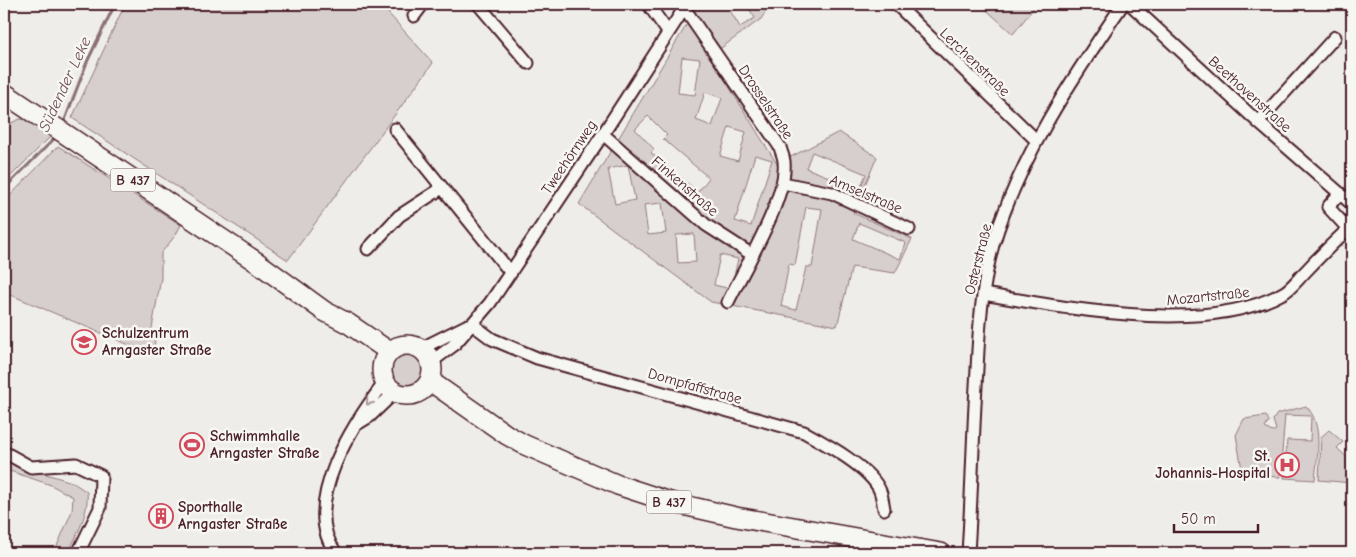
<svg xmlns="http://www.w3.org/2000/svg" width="1356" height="557" viewBox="0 0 1356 557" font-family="'Comic Neue',sans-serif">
<rect width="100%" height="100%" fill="#efedea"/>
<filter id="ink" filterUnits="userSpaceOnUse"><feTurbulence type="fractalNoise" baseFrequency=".02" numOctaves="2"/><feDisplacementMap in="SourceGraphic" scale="10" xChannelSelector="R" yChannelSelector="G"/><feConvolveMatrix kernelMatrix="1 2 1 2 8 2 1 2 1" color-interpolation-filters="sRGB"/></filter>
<g filter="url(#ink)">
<path fill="#d7cfce" stroke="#90777c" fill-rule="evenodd" d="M 125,4 L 380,4 L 433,63 L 288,260 L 72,118 Z
M 699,4 L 726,4 L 740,27 L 755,18 L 746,4 L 771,4 L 761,19 L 710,56 L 777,164 L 839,132 L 877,157 L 853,213 L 912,239 L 895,273 L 852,267 L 837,326 L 711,302 L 579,204 ZM 682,57 L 700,59 L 695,95 L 678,93 ZM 705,92 L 722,98 L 712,126 L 696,120 ZM 648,116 L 667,135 L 663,139 L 709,178 L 698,192 L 651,153 L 654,149 L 635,129 ZM 729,127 L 746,132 L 738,161 L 720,156 ZM 812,152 L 866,174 L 860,189 L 806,168 ZM 755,155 L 772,160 L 751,226 L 735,221 ZM 628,165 L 635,200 L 615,204 L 608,169 ZM 662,203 L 666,233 L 648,235 L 644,205 ZM 806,207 L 822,209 L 812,267 L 806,267 L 796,310 L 781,306 L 789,264 L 795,265 ZM 859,223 L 906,243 L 900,259 L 853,239 ZM 694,234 L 696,262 L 678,263 L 676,235 ZM 720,255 L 738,259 L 731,289 L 714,285 Z
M 980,4 L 1037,4 L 1013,34 Z
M 20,119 L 28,120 L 52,135 L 4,183 L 4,133 L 11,123 Z
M 58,146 L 181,225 L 175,236 L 161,253 L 161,278 L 152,328 L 155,340 L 153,355 L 4,292 L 4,202 Z
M390 370a17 17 0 1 1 34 0a17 17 0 1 1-34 0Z
M 1306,406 C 1324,424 1317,457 1315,480 L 1284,478 L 1287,440 L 1310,441 L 1311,416 L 1285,415 L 1280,477 L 1243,475 L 1236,435 L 1244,419 L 1266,416 L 1269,421 L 1265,428 L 1272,432 L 1276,430 L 1273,420 L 1277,414 Z
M 1329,430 L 1343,442 L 1337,448 L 1352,462 L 1352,483 L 1319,480 L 1321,437 Z
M 4,461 L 72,482 L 87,492 C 89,514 77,534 68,553 L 54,553 L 72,511 L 73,497 L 51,485 L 4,469 Z"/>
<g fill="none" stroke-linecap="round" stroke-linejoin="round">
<path stroke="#8a6f74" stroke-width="3" d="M 63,125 L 87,62 L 115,4
M 4,189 L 56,137"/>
<defs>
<path id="street" d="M 478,4 L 528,63
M 648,4 L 668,32
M 896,4 L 1036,140
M 1130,4 L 1258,122 L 1352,204
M 684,8 L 780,147 C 781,152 784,157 784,162 C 788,197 744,269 728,302
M 414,16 L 423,4
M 1258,122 L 1335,37
M 395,129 L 511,273
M 603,134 L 706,225 L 751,254
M 783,183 L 832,193 L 909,229
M 1340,193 L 1328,207 L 1352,233
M 368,249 L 399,216 L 442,188
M 983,294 C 1067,308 1207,336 1283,293 C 1291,289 1298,279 1305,272 C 1319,257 1333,243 1348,229
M 472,324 L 492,339 L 537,358 L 804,432 C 824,443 871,468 880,491 C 882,496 883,503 884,509
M 420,349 L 468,325
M 431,362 L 454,345 L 490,303 L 603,134 L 687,4
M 357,424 L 370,416 L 395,392
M 4,452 L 31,467 L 76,464 L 101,476 L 100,508 L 78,553
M 336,553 C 299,504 355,421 385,382
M 968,553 C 972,492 973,430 977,369 C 979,327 982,285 993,245 C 1020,156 1071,80 1123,4"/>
<path id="primary" d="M 4,93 L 258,263 L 324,311 L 349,324 L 390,352
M382 370a25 25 0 1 1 50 0a25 25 0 1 1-50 0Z
M 430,381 L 507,435 L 525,445 L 618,485 L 670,502 L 736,517 L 941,553"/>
</defs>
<use href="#street" stroke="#4a1f2b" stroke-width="15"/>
<use href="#primary" stroke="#4a1f2b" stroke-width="22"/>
<use href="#street" stroke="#f6f6f2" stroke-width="11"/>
<use href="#primary" stroke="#f6f6f2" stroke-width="19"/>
</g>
<defs><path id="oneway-chevron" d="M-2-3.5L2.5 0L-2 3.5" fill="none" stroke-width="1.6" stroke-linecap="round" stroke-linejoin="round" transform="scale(1.25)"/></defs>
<use stroke="#a99598" href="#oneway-chevron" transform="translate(369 402) rotate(129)"/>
</g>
<defs>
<symbol id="school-ring" viewBox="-11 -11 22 22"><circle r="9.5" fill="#f6f6f2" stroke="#d1495b" stroke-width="1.5"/><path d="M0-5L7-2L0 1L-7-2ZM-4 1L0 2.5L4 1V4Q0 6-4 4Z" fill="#d1495b"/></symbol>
<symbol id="stadium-ring" viewBox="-11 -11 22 22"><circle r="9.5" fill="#f6f6f2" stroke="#d1495b" stroke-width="1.5"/><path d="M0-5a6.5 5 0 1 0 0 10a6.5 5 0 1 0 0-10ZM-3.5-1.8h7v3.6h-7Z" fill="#d1495b"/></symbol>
<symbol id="hospital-ring" viewBox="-11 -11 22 22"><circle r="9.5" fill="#f6f6f2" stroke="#d1495b" stroke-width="1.5"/><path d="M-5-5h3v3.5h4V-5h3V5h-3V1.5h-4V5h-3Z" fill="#d1495b"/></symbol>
<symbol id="building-ring" viewBox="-11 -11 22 22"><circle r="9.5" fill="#f6f6f2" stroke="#d1495b" stroke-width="1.5"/><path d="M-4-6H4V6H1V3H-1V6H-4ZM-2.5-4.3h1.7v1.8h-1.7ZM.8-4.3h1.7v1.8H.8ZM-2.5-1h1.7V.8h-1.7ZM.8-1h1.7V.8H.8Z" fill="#d1495b"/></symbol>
</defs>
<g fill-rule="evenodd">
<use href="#school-ring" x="70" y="328" width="28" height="28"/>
<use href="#stadium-ring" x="178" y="431" width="28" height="28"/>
<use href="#hospital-ring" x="1273" y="451" width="28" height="28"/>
<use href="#building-ring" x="147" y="502" width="28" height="28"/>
</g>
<g text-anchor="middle" stroke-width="5" stroke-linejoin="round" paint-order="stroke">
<g fill="#f6f6f2" stroke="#7e6067" stroke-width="1">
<rect x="110.5" y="168.5" width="45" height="23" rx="4"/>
<rect x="646.5" y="490.5" width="45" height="23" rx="4"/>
</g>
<g font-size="14" font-weight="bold" fill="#4a1f2b">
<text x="133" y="185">B 437</text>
<text x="669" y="507">B 437</text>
</g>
<g font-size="15" fill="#4a1f2b" stroke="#f6f6f2">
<text transform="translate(975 62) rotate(44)" y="5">Lerchenstraße</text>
<text transform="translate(1250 94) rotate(42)" y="5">Beethovenstraße</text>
<text transform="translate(766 102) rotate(56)" y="5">Drosselstraße</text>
<text transform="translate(569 157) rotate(-56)" y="5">Tweehörnweg</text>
<text transform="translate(685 186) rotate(41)" y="5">Finkenstraße</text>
<text transform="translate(866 194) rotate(23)" y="5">Amselstraße</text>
<text transform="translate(978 259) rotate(-76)" y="5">Osterstraße</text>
<text transform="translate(1208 296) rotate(-6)" y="5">Mozartstraße</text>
<text transform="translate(695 386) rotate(16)" y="5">Dompfaffstraße</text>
</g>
<g font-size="15" font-weight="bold" fill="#4a1f2b" stroke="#f6f6f2" text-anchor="start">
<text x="102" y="338">Schulzentrum<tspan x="102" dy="17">Arngaster Straße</tspan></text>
<text x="210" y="441">Schwimmhalle<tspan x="210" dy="17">Arngaster Straße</tspan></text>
<text x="1270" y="461" text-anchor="end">St.<tspan x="1270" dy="17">Johannis-Hospital</tspan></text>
<text x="178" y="512">Sporthalle<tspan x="178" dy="17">Arngaster Straße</tspan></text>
</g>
<g font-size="16" font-style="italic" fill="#6f4e56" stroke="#f6f6f2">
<text transform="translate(64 84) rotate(-65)" y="6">Südender Leke</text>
</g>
</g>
<rect width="1356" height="557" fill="none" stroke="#f6f6f2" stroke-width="20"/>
<rect x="10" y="10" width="1336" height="537" fill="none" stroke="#4a1f2b" stroke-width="2" filter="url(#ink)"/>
<path d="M1174 524v8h84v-8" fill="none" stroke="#4a1f2b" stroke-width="2.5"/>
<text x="1181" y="524" font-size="15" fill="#4a1f2b" stroke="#f6f6f2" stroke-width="4" paint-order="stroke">50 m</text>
</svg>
